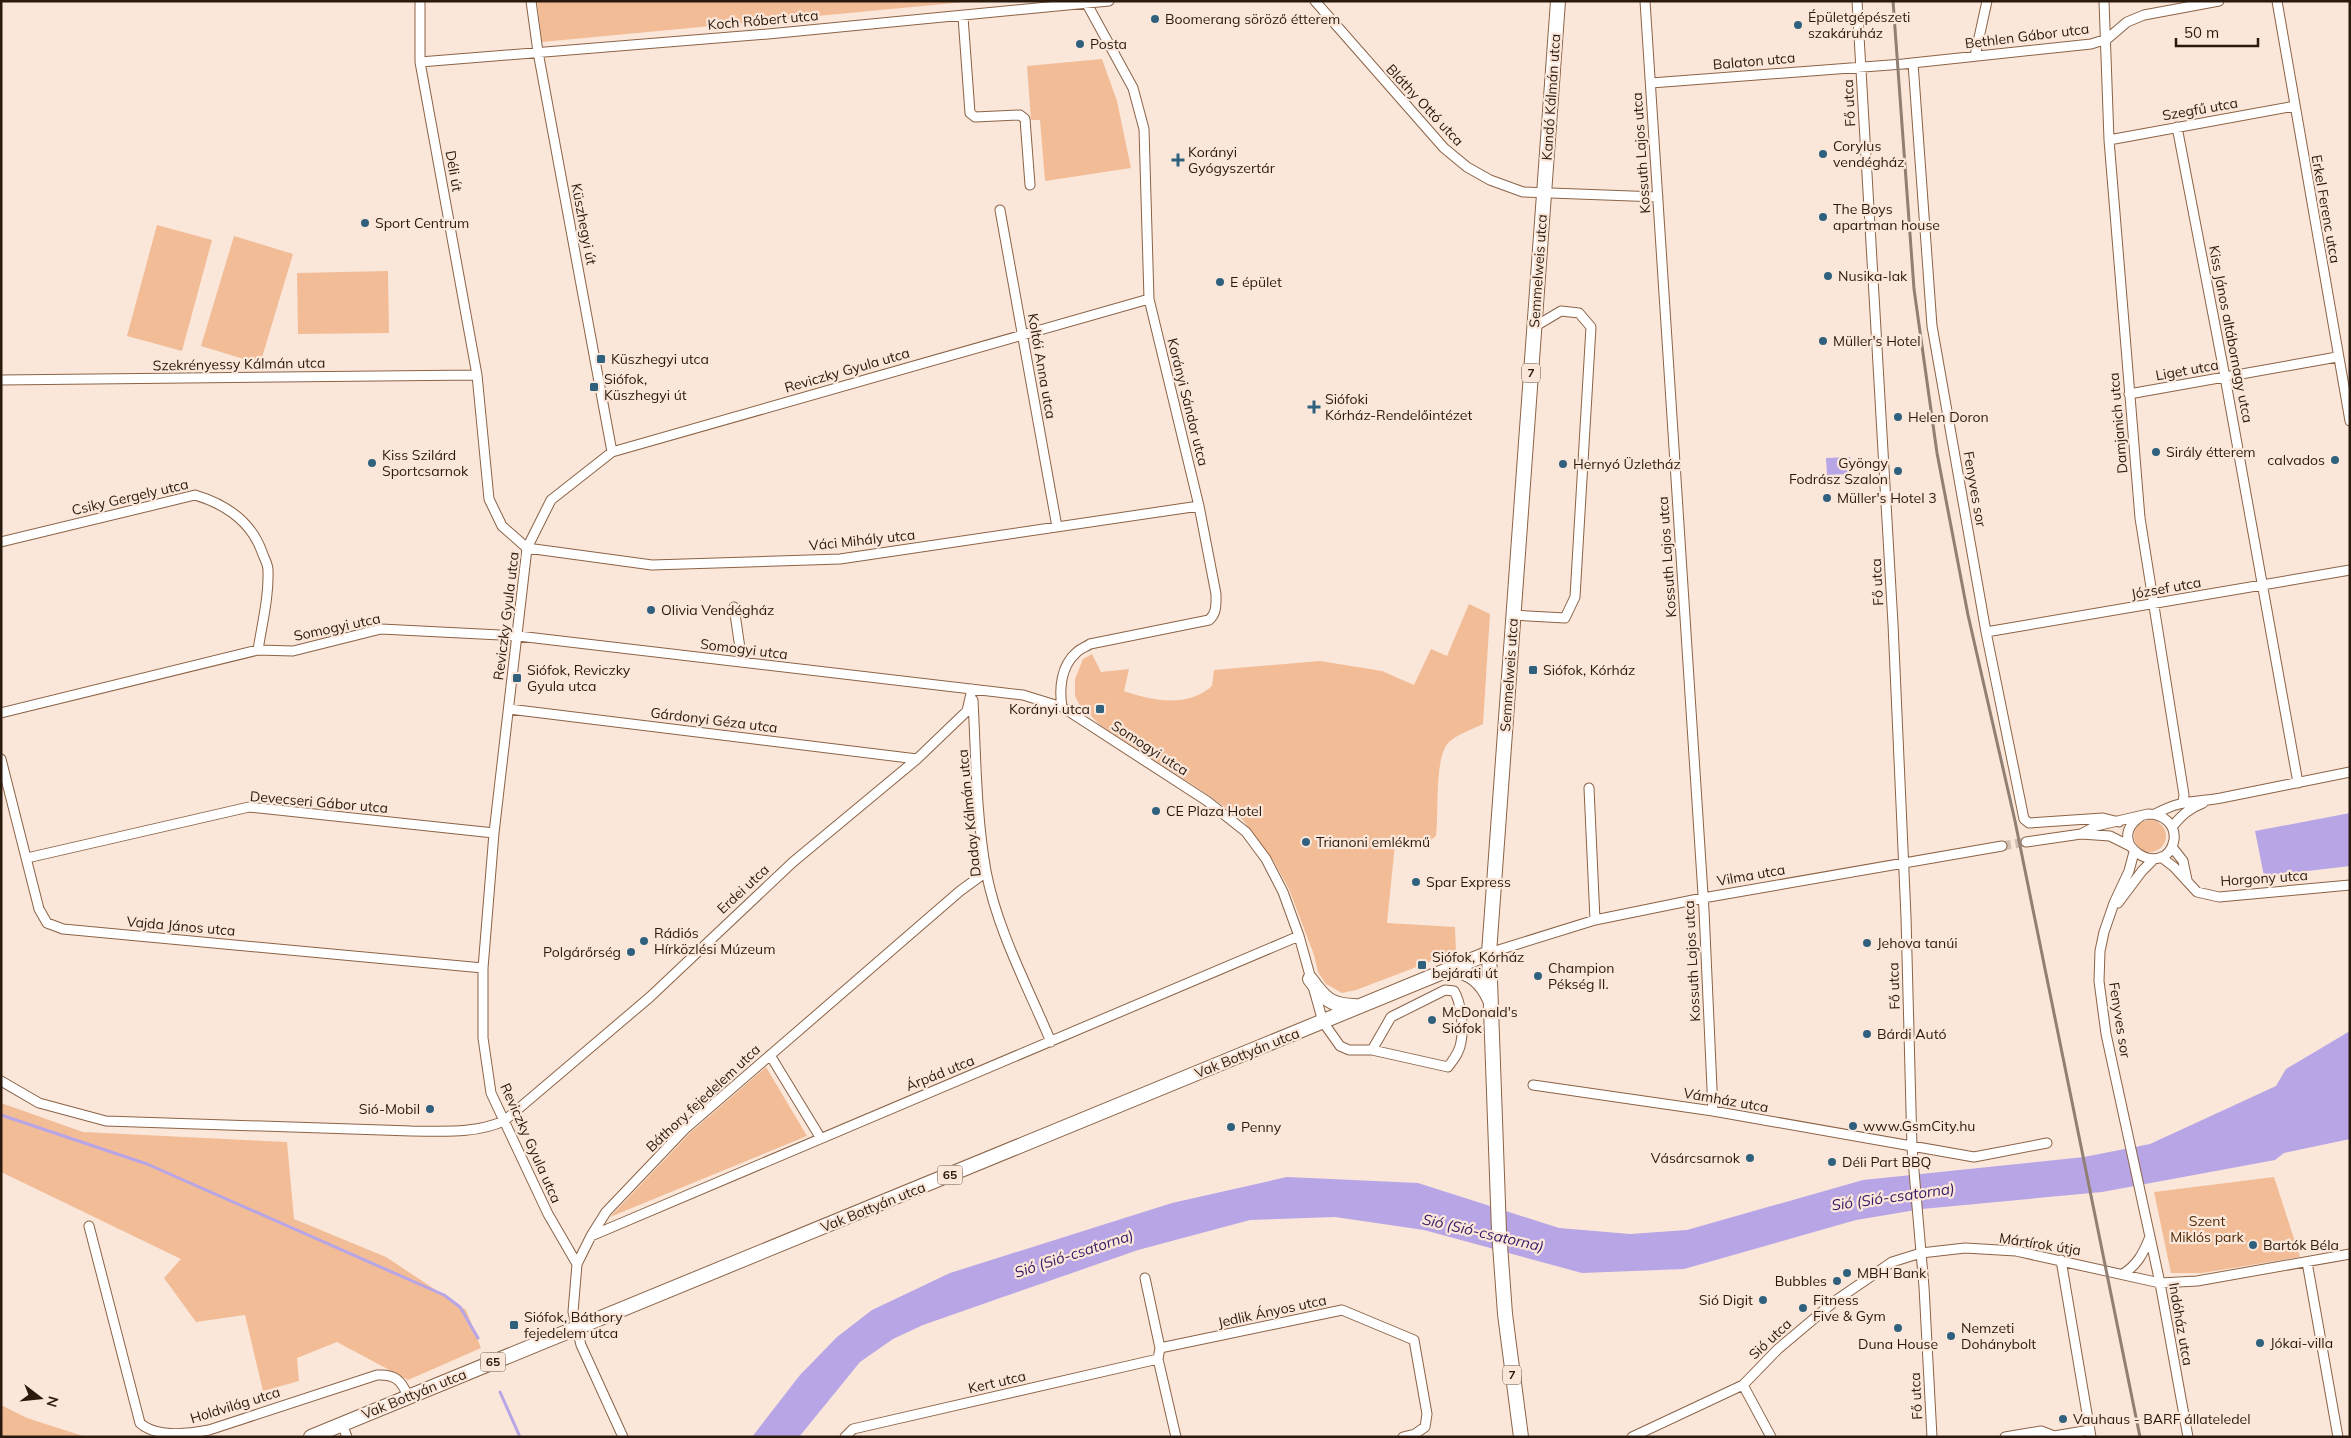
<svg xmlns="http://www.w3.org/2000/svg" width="2351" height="1438" viewBox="0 0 2351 1438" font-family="Mulish,sans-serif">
<rect width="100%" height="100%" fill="#fae7da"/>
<path fill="#f2bc97" d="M 537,1 L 975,1 L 542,42 Z
M 1102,59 L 1117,101 L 1131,168 L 1045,181 L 1040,120 L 1031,120 L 1027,66 Z
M 157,225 L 212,240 L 182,351 L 127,336 Z
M 234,236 L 293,254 L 260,364 L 201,346 Z
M 388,271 L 389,333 L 298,334 L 297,273 Z
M 1469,604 L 1490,614 L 1483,724 C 1473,729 1458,734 1449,742 C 1434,756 1439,814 1436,836 L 1427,843 L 1395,844 L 1387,923 L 1455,927 L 1456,952 L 1356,990 L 1342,993 L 1326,984 L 1318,972 L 1314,955 L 1289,889 L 1273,860 L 1243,820 L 1204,792 L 1100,725 L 1079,704 L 1075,696 L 1075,679 L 1083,659 L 1092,654 L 1101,672 L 1129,669 L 1124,691 C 1153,701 1187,708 1212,686 L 1214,670 L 1320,661 L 1382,671 L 1414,685 L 1431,649 L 1447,656 Z
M2134 836a16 16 0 1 1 32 0a16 16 0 1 1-32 0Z
M 766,1067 L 807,1136 L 610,1217 L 690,1133 Z
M 1,1103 L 83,1132 L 287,1142 L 294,1219 L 386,1257 L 466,1310 L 481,1348 L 408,1380 L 337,1342 L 297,1358 L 299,1381 L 263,1391 L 245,1315 L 196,1322 L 164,1278 L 181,1259 L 1,1172 Z
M 2274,1177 L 2300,1257 L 2202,1273 L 2171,1273 L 2154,1192 Z
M 1,1405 L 27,1418 L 86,1437 L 1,1437 Z"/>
<path fill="#b7a5e6" d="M 1850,457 L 1851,474 L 1827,475 L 1826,458 Z
M 2350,813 L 2350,866 L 2264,876 L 2255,831 Z
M 2350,1031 L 2350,1139 L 2284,1153 L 2275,1160 L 2102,1192 L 1922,1209 L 1856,1220 L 1684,1269 L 1582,1273 L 1424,1230 L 1335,1217 L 1250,1220 L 1138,1250 L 923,1325 L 893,1339 L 860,1362 L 799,1437 L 752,1437 L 800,1375 L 837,1337 L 872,1310 L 950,1273 L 1172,1203 L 1287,1177 L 1418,1183 L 1559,1228 L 1630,1234 L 1687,1230 L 1863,1180 L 2084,1157 L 2150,1144 L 2276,1086 L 2286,1069 Z"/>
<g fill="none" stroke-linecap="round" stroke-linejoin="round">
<path stroke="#b7a5e6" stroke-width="3" d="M 1,1115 L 147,1164 L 444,1295 L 460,1307 L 478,1338
M 500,1392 L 520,1437"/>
<path stroke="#d0beb1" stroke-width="9" stroke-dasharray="9 4.5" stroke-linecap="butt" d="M 2002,846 L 2026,842"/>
<defs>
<path id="street" d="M 420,1 L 420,62 L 477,375 L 489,499 L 502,526 L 527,548 L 652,565 L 840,559 L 1199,506
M 531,1 L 538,52 L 612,452
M 1315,1 L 1444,148 L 1467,167 L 1490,180 L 1523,192 L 1658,197
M 1645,1 L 1704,910 L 1713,1111
M 1857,1 L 1893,624 L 1906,917 L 1912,1148 L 1924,1287 L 1932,1437
M 2104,1 L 2109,140 L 2140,518 L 2184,795 L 2183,802
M 2277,1 L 2350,421
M 963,17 L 970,113 L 975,117 L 1020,115 L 1025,119 L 1030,185
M 1975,56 L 1987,1
M 420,62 L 768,34 L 1109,1
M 1913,63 L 1932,326 L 1986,632 L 2024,819 L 2029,823 L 2103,818 L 2119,822
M 1651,83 L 1903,64 L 2091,44 L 2107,39 L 2127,22 L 2144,15 L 2219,1
M 2177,127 L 2225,377 L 2298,783
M 2109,140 L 2295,106
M 1000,210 L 1057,527
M 1,380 L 477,375
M 2129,394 L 2337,357
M 1,542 L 195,495 C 225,504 251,521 262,552 C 264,558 268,564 268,570 C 269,597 262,624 258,650
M 734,607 L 742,662
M 1513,615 L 1565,618 L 1575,597 L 1591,327 L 1579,313 L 1561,311 L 1534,327
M 1986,632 L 2350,570
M 973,700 C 976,756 976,815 986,871 C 997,930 1028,987 1051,1042
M 1062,707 C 1059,689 1061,666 1076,653 C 1079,649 1086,647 1090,644 L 1209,620 C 1217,613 1216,604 1216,594 L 1199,506 L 1149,299 L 1144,129 L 1133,88 L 1087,4
M 509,709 L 917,759
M 1,713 L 258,650 L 293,651 L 381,629 L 518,636 L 1023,695 L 1062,707 L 1207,801 L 1246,832 L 1266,859 L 1283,892 L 1299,936 L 1323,1022 L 1340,1046 L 1349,1050 L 1372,1050 L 1448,1067 C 1453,1060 1460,1052 1461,1042 C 1464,1028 1461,1002 1454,991 L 1445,990 L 1391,1017 L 1372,1050
M 1,759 L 39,909 L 47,923 L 63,929 L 483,968
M 1589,788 L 1595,920
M 2155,814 C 2183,799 2193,803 2221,798 C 2264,789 2307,781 2350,772
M 2172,827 C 2181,816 2189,808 2203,803
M 2081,834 L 2096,826 L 2148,814 C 2163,814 2176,824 2174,840 C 2166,882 2100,844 2141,816
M 2026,842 L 2081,834 L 2110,836 L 2130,846
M 2172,847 L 2183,861 L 2187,880
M 2134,852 L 2129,871 L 2114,903 L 2104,932 L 2100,951 L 2099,981 L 2106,1034 L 2160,1283 L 2188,1437
M 2161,857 L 2174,867 L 2197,892 L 2219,897 L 2350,885
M 27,858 L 249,807 L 494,833
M 2118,903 L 2142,871 L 2154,859
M 1489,953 L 1595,920 L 1703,898 L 2002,846
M 770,1055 L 820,1137
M 1,1081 L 39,1103 L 106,1121 L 411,1131 C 443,1131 474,1134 504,1121 L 650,997 L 793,862 L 917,759 L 967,711 L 972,689
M 1533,1085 L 1713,1111 L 1974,1157 L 2047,1143
M 89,1226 L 140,1423 C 156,1438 188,1434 209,1430 L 377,1375 C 395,1374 401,1380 408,1396
M 591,1236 L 1299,936
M 2061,1260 L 2091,1437
M 2307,1262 L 2338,1437
M 577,1264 L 548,1214 L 491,1093 L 483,1038 L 483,968 L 494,833 L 527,548 L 551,500 L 612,452 L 1149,299
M 2123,1274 C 2137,1265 2143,1254 2149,1239
M 1145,1278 L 1160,1348 L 1158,1359 L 1176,1437
M 1160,1348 L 1342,1310 L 1414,1340 L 1427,1414 L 1425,1427 L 1415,1434 L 1403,1437
M 1743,1385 L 1771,1437
M 342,1424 L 347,1437
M 623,1437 L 581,1345 L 573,1312 L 577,1264 L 591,1236 L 606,1212 L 686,1128 L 960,891 L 986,872
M 845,1437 L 853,1429 L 1158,1359
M 1632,1437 L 1743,1385 L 1778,1349 L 1835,1301 L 1892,1262 L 1921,1253 L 1965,1248 L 2016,1251 L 2160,1283 L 2197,1281 L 2350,1254
M 2005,1437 L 2041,1431 L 2054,1436 L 2090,1430"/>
<path id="primary" d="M 1447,971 C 1468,969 1482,982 1490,1000
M 1310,979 C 1324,998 1330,1006 1355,1006
M 311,1437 L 1489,953
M 1521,1437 L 1505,1314 L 1499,1231 L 1489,953 L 1558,1"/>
</defs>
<use href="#street" stroke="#8b6346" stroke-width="11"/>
<use href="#primary" stroke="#8b6346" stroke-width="16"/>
<use href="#street" stroke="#fff" stroke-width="9"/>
<use href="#primary" stroke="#fff" stroke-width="14"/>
<path stroke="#917f73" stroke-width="3" d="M 1893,1 L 1914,289 L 1937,453 L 1968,615 L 2015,821 L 2140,1437"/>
</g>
<g fill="#2f617e" stroke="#fae7da" stroke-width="2">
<circle cx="1155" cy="19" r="5"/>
<circle cx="1798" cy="25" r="5"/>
<circle cx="1080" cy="44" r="5"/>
<circle cx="1823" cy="154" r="5"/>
<path d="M1175.5 152.5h5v5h5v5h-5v5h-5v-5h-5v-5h5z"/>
<circle cx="1823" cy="217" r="5"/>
<circle cx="365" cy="223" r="5"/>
<circle cx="1828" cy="276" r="5"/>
<circle cx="1220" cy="282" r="5"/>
<circle cx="1823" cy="341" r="5"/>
<rect x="596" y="354" width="10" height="10" rx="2.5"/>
<rect x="589" y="382" width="10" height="10" rx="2.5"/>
<path d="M1311.5 399.5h5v5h5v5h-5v5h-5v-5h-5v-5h5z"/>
<circle cx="1898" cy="417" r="5"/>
<circle cx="2156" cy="452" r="5"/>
<circle cx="2335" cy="460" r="5"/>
<circle cx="372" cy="463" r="5"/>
<circle cx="1563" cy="464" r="5"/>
<circle cx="1898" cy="471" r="5"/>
<circle cx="1827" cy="498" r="5"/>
<circle cx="651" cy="610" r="5"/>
<rect x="1528" y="665" width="10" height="10" rx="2.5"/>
<rect x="512" y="673" width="10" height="10" rx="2.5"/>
<rect x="1095" y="704" width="10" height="10" rx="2.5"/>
<circle cx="1156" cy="811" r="5"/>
<circle cx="1306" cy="842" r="5"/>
<circle cx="1416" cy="882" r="5"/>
<circle cx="644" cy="941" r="5"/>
<circle cx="1867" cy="943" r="5"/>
<circle cx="631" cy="952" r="5"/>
<rect x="1417" y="960" width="10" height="10" rx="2.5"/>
<circle cx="1538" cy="976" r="5"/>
<circle cx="1432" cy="1020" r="5"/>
<circle cx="1867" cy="1034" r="5"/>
<circle cx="430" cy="1109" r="5"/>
<circle cx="1853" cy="1126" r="5"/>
<circle cx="1231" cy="1127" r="5"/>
<circle cx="1750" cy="1158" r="5"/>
<circle cx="1832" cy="1162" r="5"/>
<circle cx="2253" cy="1245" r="5"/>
<circle cx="1847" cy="1273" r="5"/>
<circle cx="1837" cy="1281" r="5"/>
<circle cx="1763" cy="1300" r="5"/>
<circle cx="1803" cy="1308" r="5"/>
<rect x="509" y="1320" width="10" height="10" rx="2.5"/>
<circle cx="1898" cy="1328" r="5"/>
<circle cx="1951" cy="1336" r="5"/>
<circle cx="2260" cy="1343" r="5"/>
<circle cx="2063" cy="1419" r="5"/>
</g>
<g text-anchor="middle" stroke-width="4.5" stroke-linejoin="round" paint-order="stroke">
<g fill="#fae7da" stroke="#68574a" stroke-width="1">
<rect x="1522" y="363.5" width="18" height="19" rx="4"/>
<rect x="937.5" y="1165.5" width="25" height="19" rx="4"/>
<rect x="480.5" y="1352.5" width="25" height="19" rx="4"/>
<rect x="1503" y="1365.5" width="18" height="19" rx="4"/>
</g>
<g font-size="12" font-weight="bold" fill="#2a190d">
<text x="1531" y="377">7</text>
<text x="950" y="1179">65</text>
<text x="493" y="1366">65</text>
<text x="1512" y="1379">7</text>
</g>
<g font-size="14" fill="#2a190d" stroke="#fae7da" text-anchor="start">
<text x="1808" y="22">Épületgépészeti<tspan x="1808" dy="16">szakáruház</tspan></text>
<text x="1165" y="24">Boomerang söröző étterem</text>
<text x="1090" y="49">Posta</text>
<text x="1833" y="151">Corylus<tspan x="1833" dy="16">vendégház</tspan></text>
<text x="1188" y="157">Korányi<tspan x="1188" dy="16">Gyógyszertár</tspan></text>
<text x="1833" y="214">The Boys<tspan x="1833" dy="16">apartman house</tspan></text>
<text x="375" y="228">Sport Centrum</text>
<text x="1838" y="281">Nusika-lak</text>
<text x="1230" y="287">E épület</text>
<text x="1833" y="346">Müller's Hotel</text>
<text x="611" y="364">Küszhegyi utca</text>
<text x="604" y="384">Siófok,<tspan x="604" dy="16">Küszhegyi út</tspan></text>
<text x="1325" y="404">Siófoki<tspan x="1325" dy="16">Kórház-Rendelőintézet</tspan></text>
<text x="1908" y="422">Helen Doron</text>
<text x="2166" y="457">Sirály étterem</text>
<text x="382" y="460">Kiss Szilárd<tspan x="382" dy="16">Sportcsarnok</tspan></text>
<text x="2325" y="465" text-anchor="end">calvados</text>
<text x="1888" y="468" text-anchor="end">Gyöngy<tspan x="1888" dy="16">Fodrász Szalon</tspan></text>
<text x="1573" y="469">Hernyó Üzletház</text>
<text x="1837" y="503">Müller's Hotel 3</text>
<text x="661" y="615">Olivia Vendégház</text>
<text x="527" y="675">Siófok, Reviczky<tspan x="527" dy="16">Gyula utca</tspan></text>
<text x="1543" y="675">Siófok, Kórház</text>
<text x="1090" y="714" text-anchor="end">Korányi utca</text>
<text x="1166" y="816">CE Plaza Hotel</text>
<text x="1316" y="847">Trianoni emlékmű</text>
<text x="1426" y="887">Spar Express</text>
<text x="654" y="938">Rádiós<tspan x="654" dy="16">Hírközlési Múzeum</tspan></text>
<text x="1877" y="948">Jehova tanúi</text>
<text x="621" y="957" text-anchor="end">Polgárőrség</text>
<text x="1432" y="962">Siófok, Kórház<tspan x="1432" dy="16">bejárati út</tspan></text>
<text x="1548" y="973">Champion<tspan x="1548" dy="16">Pékség II.</tspan></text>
<text x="1442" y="1017">McDonald's<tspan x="1442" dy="16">Siófok</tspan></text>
<text x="1877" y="1039">Bárdi Autó</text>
<text x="420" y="1114" text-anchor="end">Sió-Mobil</text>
<text x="1863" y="1131">www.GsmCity.hu</text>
<text x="1241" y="1132">Penny</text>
<text x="1740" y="1163" text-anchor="end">Vásárcsarnok</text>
<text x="1842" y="1167">Déli Part BBQ</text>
<text x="2263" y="1250">Bartók Béla</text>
<text x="1857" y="1278">MBH Bank</text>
<text x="1827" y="1286" text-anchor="end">Bubbles</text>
<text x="1753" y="1305" text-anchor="end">Sió Digit</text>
<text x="1813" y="1305">Fitness<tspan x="1813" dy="16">Five &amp; Gym</tspan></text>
<text x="524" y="1322">Siófok, Báthory<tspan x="524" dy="16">fejedelem utca</tspan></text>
<text x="1961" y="1333">Nemzeti<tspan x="1961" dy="16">Dohánybolt</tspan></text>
<text x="2270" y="1348">Jókai-villa</text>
<text x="1898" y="1349" text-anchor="middle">Duna House</text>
<text x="2073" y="1424">Vauhaus - BARF állateledel</text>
</g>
<g font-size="14" fill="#2a190d" stroke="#fae7da">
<text transform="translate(763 20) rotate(-5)" y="5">Koch Róbert utca</text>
<text transform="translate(2027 36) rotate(-7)" y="5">Bethlen Gábor utca</text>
<text transform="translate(1754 61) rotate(-5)" y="5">Balaton utca</text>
<text transform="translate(1551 97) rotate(-86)" y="5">Kandó Kálmán utca</text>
<text transform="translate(1849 103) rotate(-93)" y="5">Fő utca</text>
<text transform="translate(1425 105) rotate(47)" y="5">Bláthy Ottó utca</text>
<text transform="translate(2200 109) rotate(-10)" y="5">Szegfű utca</text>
<text transform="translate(1641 153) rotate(-94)" y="5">Kossuth Lajos utca</text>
<text transform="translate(454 171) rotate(80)" y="5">Déli út</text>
<text transform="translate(2326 209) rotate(80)" y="5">Erkel Ferenc utca</text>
<text transform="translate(584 224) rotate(79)" y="5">Küszhegyi út</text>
<text transform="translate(1538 271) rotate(-86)" y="5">Semmelweis utca</text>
<text transform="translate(2231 334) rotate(79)" y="5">Kiss János altábornagy utca</text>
<text transform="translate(239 364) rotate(-1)" y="5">Szekrényessy Kálmán utca</text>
<text transform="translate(1042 366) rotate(80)" y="5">Koltói Anna utca</text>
<text transform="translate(847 370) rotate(-16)" y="5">Reviczky Gyula utca</text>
<text transform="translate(2187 370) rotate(-10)" y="5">Liget utca</text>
<text transform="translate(1188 402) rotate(76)" y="5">Korányi Sándor utca</text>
<text transform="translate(2118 423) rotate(-95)" y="5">Damjanich utca</text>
<text transform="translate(1975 489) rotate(80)" y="5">Fenyves sor</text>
<text transform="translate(130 497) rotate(-13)" y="5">Csiky Gergely utca</text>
<text transform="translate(862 540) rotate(-6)" y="5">Váci Mihály utca</text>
<text transform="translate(1667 557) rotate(-94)" y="5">Kossuth Lajos utca</text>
<text transform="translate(1877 582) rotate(-93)" y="5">Fő utca</text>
<text transform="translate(2166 588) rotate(-10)" y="5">József utca</text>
<text transform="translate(506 616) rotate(-83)" y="5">Reviczky Gyula utca</text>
<text transform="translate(337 627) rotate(-12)" y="5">Somogyi utca</text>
<text transform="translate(744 649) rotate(7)" y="5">Somogyi utca</text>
<text transform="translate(1509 675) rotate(-86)" y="5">Semmelweis utca</text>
<text transform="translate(714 720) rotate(7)" y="5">Gárdonyi Géza utca</text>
<text transform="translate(1150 748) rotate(33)" y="5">Somogyi utca</text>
<text transform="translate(319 802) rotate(5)" y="5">Devecseri Gábor utca</text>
<text transform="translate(969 813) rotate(-96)" y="5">Daday Kálmán utca</text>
<text transform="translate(1751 875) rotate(-10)" y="5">Vilma utca</text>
<text transform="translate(2264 878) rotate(-4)" y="5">Horgony utca</text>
<text transform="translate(743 889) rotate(-43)" y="5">Erdei utca</text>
<text transform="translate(181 926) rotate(5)" y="5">Vajda János utca</text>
<text transform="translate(1692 961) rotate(-93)" y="5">Kossuth Lajos utca</text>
<text transform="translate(1894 986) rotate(-92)" y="5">Fő utca</text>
<text transform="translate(2120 1020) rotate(81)" y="5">Fenyves sor</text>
<text transform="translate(1247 1053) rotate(-22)" y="5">Vak Bottyán utca</text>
<text transform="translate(940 1073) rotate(-22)" y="5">Árpád utca</text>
<text transform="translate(703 1098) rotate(-43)" y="5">Báthory fejedelem utca</text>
<text transform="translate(1726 1100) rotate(10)" y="5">Vámház utca</text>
<text transform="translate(531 1143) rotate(66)" y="5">Reviczky Gyula utca</text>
<text transform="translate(873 1207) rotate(-22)" y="5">Vak Bottyán utca</text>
<text transform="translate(2040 1244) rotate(9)" y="5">Mártírok útja</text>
<text transform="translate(1272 1311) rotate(-12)" y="5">Jedlik Ányos utca</text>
<text transform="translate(2181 1324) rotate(80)" y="5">Indóház utca</text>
<text transform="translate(1770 1339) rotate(-43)" y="5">Sió utca</text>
<text transform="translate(997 1382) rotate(-13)" y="5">Kert utca</text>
<text transform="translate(414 1394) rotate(-22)" y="5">Vak Bottyán utca</text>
<text transform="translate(1916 1396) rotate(-93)" y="5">Fő utca</text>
<text transform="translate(235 1405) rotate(-17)" y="5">Holdvilág utca</text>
</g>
<g font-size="14" fill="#512a07" stroke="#fae7da">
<text x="2207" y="1226">Szent<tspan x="2207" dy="16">Miklós park</tspan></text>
</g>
<g font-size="15" font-style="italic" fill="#371964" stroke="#fae7da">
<text transform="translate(1893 1197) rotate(-8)" y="5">Sió (Sió-csatorna)</text>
<text transform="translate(1483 1233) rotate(13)" y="5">Sió (Sió-csatorna)</text>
<text transform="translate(1074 1254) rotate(-18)" y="5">Sió (Sió-csatorna)</text>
</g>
</g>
<rect width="2351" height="1438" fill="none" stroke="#2a190d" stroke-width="5"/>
<g transform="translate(40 1398) rotate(106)" stroke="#fae7da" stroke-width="4" paint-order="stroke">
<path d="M0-4L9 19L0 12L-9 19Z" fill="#2a190d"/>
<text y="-8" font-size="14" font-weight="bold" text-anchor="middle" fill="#2a190d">N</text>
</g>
<path d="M2176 38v8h82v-8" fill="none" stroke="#2a190d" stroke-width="2.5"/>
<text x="2184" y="38" font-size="15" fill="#2a190d" stroke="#fae7da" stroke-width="4" paint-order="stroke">50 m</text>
</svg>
